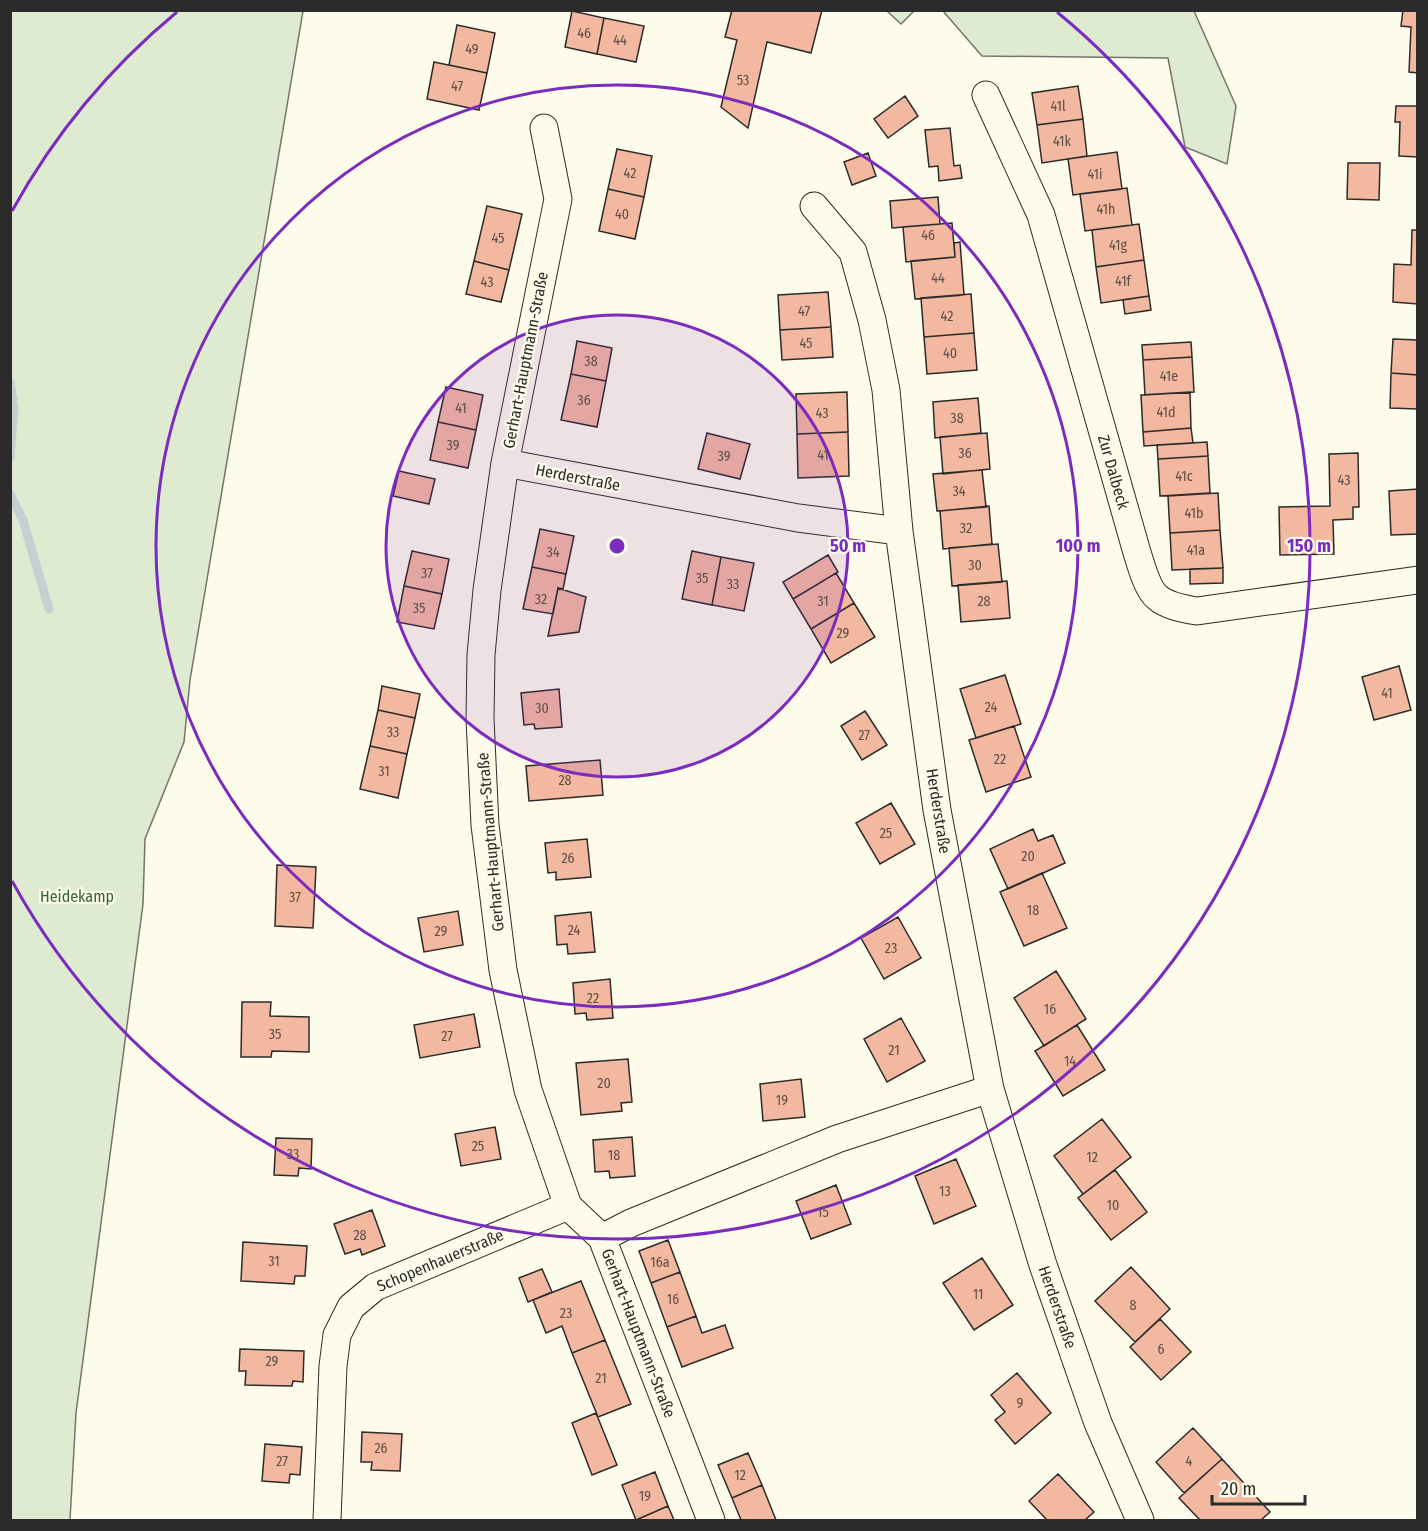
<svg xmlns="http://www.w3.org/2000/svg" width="1428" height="1531" viewBox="0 0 1428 1531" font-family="'Fira Sans Condensed',sans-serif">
<rect width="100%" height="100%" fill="#fdfbea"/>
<path fill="#deebd1" stroke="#74746e" stroke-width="1.5" d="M 10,11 L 303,11 L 190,680 L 184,742 L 145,839 L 143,904 L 76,1413 L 70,1520 L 10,1520 Z
M 887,11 L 914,11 L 901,24 Z
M 943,11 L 1194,11 L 1236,106 L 1227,164 L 1185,147 L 1168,58 L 982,56 Z"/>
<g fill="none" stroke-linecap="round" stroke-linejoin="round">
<path stroke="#c7d0d0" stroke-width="9" d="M 10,382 L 14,409 L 10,458
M 10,494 L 23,520 L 49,609"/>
</g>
<path fill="#f2b8a0" stroke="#2b2b2b" stroke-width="1.5" d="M 732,10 L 822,10 L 811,53 L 767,42 L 748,128 L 721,107 L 737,40 L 725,37 Z
M 1403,10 L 1418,10 L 1418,73 L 1409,72 L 1411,27 L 1401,26 Z
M 572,11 L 604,18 L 597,54 L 565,47 Z
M 604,18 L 644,26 L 636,62 L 597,54 Z
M 457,25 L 495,33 L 487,73 L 449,65 Z
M 434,62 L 487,73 L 479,110 L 427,99 Z
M 1078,86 L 1083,119 L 1037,125 L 1032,93 Z
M 905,96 L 918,116 L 888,138 L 874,119 Z
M 1396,106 L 1418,106 L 1418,157 L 1399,156 L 1400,122 L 1395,122 Z
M 1083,119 L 1087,156 L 1042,163 L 1037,125 Z
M 950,128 L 954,166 L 960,165 L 962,178 L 939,181 L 938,166 L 929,167 L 925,130 Z
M 617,149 L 652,156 L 644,197 L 608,189 Z
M 1117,152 L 1122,189 L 1073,195 L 1068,159 Z
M 868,153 L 876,176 L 852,185 L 844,162 Z
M 1348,163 L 1380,163 L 1379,200 L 1347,199 Z
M 1127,188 L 1132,225 L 1085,231 L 1080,194 Z
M 608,189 L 644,197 L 635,239 L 599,231 Z
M 938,197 L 940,224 L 892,228 L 890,201 Z
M 487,206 L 522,214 L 509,270 L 474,261 Z
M 952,223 L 955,257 L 906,262 L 903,227 Z
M 1139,224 L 1144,260 L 1096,267 L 1092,230 Z
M 1412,230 L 1418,230 L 1418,304 L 1393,302 L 1394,264 L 1411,265 Z
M 960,242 L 964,295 L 915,299 L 911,261 L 955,257 L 954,243 Z
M 1144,260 L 1149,296 L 1101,303 L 1096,267 Z
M 474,261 L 509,270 L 501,302 L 466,294 Z
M 828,292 L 831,327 L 780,330 L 778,295 Z
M 971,294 L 974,333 L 924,337 L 921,298 Z
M 1149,296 L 1151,310 L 1125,314 L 1123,300 Z
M 831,327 L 833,357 L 782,360 L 780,330 Z
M 974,333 L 977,370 L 927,374 L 924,337 Z
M 1393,339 L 1418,340 L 1418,375 L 1391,373 Z
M 577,341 L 612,348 L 606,381 L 571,374 Z
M 1191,342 L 1192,357 L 1143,360 L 1142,345 Z
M 1192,357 L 1194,392 L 1145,395 L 1143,360 Z
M 1391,373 L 1418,375 L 1418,409 L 1390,408 Z
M 571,374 L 606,381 L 597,427 L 561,420 Z
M 446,387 L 483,395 L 476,430 L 438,422 Z
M 847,392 L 848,432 L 797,434 L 796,394 Z
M 1190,392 L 1191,428 L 1143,432 L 1141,395 Z
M 978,398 L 981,433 L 935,438 L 933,402 Z
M 438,422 L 476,430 L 468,468 L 430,460 Z
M 1191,428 L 1193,443 L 1144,446 L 1143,432 Z
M 848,432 L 849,476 L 798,478 L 797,434 Z
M 707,433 L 750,444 L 740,479 L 698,469 Z
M 987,433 L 990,469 L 943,474 L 940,437 Z
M 1207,442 L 1208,456 L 1158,459 L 1157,445 Z
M 1358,453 L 1359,507 L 1353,507 L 1353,519 L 1333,520 L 1334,554 L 1280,555 L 1279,507 L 1330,506 L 1329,454 Z
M 1208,456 L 1210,493 L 1160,496 L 1158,459 Z
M 982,470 L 986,507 L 937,511 L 933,474 Z
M 399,471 L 435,479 L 429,504 L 393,496 Z
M 1418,489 L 1418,534 L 1391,535 L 1389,491 Z
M 1218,493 L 1220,530 L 1170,533 L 1168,496 Z
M 989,506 L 992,544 L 943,549 L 940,511 Z
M 540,529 L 574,536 L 566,574 L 532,567 Z
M 1220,530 L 1223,568 L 1172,570 L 1170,533 Z
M 998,544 L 1002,582 L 952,586 L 949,548 Z
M 412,551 L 449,559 L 442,594 L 404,586 Z
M 692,551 L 721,557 L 712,605 L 682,599 Z
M 828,555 L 838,572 L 793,599 L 783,582 Z
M 721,557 L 754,563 L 744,611 L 712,605 Z
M 532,567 L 566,574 L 563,589 L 558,588 L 553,614 L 523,609 Z
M 1223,568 L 1223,583 L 1190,584 L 1190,569 Z
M 836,573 L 854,603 L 811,629 L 793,599 Z
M 1007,581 L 1010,618 L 961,622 L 958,585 Z
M 404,586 L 442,594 L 434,629 L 397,622 Z
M 558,588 L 586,597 L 579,632 L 548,636 Z
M 854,603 L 875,637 L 831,663 L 811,629 Z
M 1399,666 L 1411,710 L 1374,720 L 1362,677 Z
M 1005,675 L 1021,724 L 976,738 L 960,689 Z
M 382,686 L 420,694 L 415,718 L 378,710 Z
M 559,689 L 562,727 L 535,729 L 534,724 L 524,725 L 521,693 Z
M 378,710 L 415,718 L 407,754 L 370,746 Z
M 865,711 L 887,745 L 862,760 L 841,726 Z
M 1014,726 L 1031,777 L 986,792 L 969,740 Z
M 370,746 L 407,754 L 398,798 L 360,789 Z
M 600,760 L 603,795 L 529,801 L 526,766 Z
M 891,803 L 915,844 L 880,864 L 856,823 Z
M 1033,829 L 1038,841 L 1053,835 L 1065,863 L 1008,889 L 990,849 Z
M 587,839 L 591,877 L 556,880 L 556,872 L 548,873 L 545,843 Z
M 277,865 L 316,867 L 313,928 L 275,926 Z
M 1042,873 L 1067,928 L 1024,946 L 1000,892 Z
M 458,911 L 463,945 L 424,952 L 418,918 Z
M 591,912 L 595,952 L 568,954 L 567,944 L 557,945 L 555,916 Z
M 898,917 L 921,958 L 884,979 L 861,938 Z
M 1056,971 L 1086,1019 L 1044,1046 L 1014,998 Z
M 610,979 L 613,1018 L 587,1020 L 586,1013 L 575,1014 L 573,983 Z
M 242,1002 L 271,1002 L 270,1016 L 309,1017 L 309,1052 L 272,1051 L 271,1057 L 241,1057 Z
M 474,1014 L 480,1047 L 420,1058 L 414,1025 Z
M 901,1018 L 925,1061 L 887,1082 L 864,1039 Z
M 1077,1025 L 1105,1070 L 1063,1096 L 1035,1051 Z
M 628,1059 L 632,1102 L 621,1103 L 622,1111 L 581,1115 L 576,1063 Z
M 801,1079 L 805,1117 L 763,1121 L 760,1084 Z
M 1102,1119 L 1131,1157 L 1083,1194 L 1054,1156 Z
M 495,1127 L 501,1159 L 461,1166 L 455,1134 Z
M 632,1137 L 635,1176 L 610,1178 L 609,1171 L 595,1172 L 593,1140 Z
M 276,1138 L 312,1139 L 311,1169 L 299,1168 L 298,1176 L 274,1175 Z
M 956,1159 L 976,1206 L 934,1224 L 915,1176 Z
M 1115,1170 L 1147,1212 L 1111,1240 L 1078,1198 Z
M 836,1185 L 851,1224 L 811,1239 L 796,1201 Z
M 372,1210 L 385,1246 L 362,1255 L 360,1249 L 345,1254 L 334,1224 Z
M 668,1240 L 680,1272 L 651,1283 L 639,1251 Z
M 243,1242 L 307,1246 L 305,1276 L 295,1276 L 294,1284 L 241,1281 Z
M 982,1258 L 1013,1305 L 974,1330 L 943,1283 Z
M 1131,1267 L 1170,1309 L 1135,1342 L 1095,1301 Z
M 542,1269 L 552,1292 L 528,1302 L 519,1278 Z
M 680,1272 L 696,1316 L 667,1327 L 651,1283 Z
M 581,1281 L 605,1340 L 572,1353 L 562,1326 L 546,1333 L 533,1300 Z
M 696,1316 L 702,1333 L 725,1325 L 733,1348 L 682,1367 L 667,1327 Z
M 1160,1319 L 1191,1352 L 1161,1380 L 1130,1347 Z
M 605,1340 L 631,1404 L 598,1417 L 572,1353 Z
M 240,1349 L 304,1351 L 303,1382 L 293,1381 L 292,1386 L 245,1385 L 246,1371 L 239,1371 Z
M 1017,1373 L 1051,1413 L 1015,1444 L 995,1420 L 1005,1412 L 991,1395 Z
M 596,1413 L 617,1465 L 592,1475 L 572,1423 Z
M 1193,1428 L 1222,1459 L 1184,1493 L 1156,1462 Z
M 362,1432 L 402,1434 L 400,1471 L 371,1470 L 372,1462 L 361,1462 Z
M 265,1444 L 302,1447 L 300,1475 L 290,1474 L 289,1483 L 262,1481 Z
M 748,1453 L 762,1485 L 732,1498 L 718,1465 Z
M 1222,1459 L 1270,1512 L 1261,1520 L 1200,1520 L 1179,1498 Z
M 655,1472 L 668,1506 L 636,1520 L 622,1485 Z
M 1058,1474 L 1094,1512 L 1085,1520 L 1047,1520 L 1029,1501 Z
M 762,1485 L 776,1520 L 741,1520 L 732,1498 Z
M 668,1506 L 674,1520 L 636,1520 Z"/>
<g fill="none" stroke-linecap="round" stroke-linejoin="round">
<defs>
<path id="street" d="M 986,95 L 1041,215 L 1136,549 C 1140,562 1147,589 1157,597 C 1167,606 1184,609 1197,611 L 1418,580
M 544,128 L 558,199 L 505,463 L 487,590 L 481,655 L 480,719 L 485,825 L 503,970 L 528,1090 L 568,1206 L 602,1238 L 711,1520
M 814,206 L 853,252 L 872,320 L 886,390 L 899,531 L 937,810 L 990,1089 L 1043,1265 L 1098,1423 L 1140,1520
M 505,463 L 798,518 L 899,531
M 602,1238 L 631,1223 L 837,1139 L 990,1089
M 327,1520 L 333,1366 L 337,1335 L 351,1307 L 375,1287 L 568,1206"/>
</defs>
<use href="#street" stroke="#2b2b2b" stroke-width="29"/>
<use href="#street" stroke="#fdfbea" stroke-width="27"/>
</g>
<circle cx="617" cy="546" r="231" fill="#7b2cbf" fill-opacity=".12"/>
<g fill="none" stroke="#7b2cbf" stroke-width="3">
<circle cx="617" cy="546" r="231"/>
<circle cx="617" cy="546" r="461"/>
<path d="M12 211A692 692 0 0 1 177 12M1057 12A692 692 0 1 1 12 881"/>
</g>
<g text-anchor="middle" stroke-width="4.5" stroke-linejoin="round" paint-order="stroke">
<g font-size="14" fill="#5d4e48">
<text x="584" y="38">46</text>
<text x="620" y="45">44</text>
<text x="472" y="54">49</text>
<text x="743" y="85">53</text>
<text x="457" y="91">47</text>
<text x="1058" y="111">41l</text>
<text x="1062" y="146">41k</text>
<text x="630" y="178">42</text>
<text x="1095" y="179">41i</text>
<text x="1106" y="214">41h</text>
<text x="622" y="219">40</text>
<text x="928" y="240">46</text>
<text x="498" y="243">45</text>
<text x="1118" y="250">41g</text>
<text x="938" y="283">44</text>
<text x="1123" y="286">41f</text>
<text x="487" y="287">43</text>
<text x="804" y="316">47</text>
<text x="947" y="321">42</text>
<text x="806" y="348">45</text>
<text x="950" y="358">40</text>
<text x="591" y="366">38</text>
<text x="1169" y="381">41e</text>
<text x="584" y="405">36</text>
<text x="461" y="413">41</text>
<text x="1166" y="417">41d</text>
<text x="822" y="418">43</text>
<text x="957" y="423">38</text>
<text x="453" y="450">39</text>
<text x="965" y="458">36</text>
<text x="823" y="460">41</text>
<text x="724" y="461">39</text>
<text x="1184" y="481">41c</text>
<text x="1344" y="485">43</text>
<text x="959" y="496">34</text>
<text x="1194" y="518">41b</text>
<text x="966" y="533">32</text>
<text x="1196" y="555">41a</text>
<text x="553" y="557">34</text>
<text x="975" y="570">30</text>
<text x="427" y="578">37</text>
<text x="702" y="583">35</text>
<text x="733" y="589">33</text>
<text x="541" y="604">32</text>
<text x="823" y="606">31</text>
<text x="984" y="606">28</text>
<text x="419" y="613">35</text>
<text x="843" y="638">29</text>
<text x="1387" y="698">41</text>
<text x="991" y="712">24</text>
<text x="542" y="713">30</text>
<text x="393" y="737">33</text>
<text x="864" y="740">27</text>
<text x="1000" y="764">22</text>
<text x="384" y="776">31</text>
<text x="565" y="785">28</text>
<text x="886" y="838">25</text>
<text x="1028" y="861">20</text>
<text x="568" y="863">26</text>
<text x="295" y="902">37</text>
<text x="1033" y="915">18</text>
<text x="574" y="935">24</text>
<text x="441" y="936">29</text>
<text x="891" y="953">23</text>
<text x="593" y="1003">22</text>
<text x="1050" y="1014">16</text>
<text x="275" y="1039">35</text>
<text x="447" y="1041">27</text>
<text x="894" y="1055">21</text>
<text x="1070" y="1066">14</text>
<text x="604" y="1088">20</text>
<text x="782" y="1105">19</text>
<text x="478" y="1151">25</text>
<text x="293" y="1159">33</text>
<text x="614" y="1160">18</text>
<text x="1092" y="1162">12</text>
<text x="945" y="1196">13</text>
<text x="1113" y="1210">10</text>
<text x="823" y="1217">15</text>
<text x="360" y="1240">28</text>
<text x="274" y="1266">31</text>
<text x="660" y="1267">16a</text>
<text x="978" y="1299">11</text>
<text x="673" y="1304">16</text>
<text x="1133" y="1310">8</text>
<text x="566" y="1318">23</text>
<text x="1161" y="1354">6</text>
<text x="272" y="1366">29</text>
<text x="601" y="1383">21</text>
<text x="1020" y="1408">9</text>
<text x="381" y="1453">26</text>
<text x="282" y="1466">27</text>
<text x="1189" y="1466">4</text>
<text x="740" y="1480">12</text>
<text x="645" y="1501">19</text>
</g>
<g font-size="16" fill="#2b2b2b" stroke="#fdfbea">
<text transform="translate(525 360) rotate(-79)" y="6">Gerhart-Hauptmann-Straße</text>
<text transform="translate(1114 472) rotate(74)" y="6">Zur Dalbeck</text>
<text transform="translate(578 477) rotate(11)" y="6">Herderstraße</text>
<text transform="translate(939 811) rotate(81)" y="6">Herderstraße</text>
<text transform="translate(490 842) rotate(-95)" y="6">Gerhart-Hauptmann-Straße</text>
<text transform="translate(440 1260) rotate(-23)" y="6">Schopenhauerstraße</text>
<text transform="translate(1058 1307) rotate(71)" y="6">Herderstraße</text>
<text transform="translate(639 1333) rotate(69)" y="6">Gerhart-Hauptmann-Straße</text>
</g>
<g font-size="16" fill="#34623c" stroke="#fdfbea">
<text x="77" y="902">Heidekamp</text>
</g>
</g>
<circle cx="617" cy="546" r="9" fill="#7b2cbf" stroke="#fdfbea" stroke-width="3"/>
<g font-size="18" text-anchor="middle" font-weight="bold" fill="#7b2cbf" stroke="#fdfbea" stroke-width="4.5" stroke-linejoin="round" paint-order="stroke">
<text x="848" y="552">50 m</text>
<text x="1078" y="552">100 m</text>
<text x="1309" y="552">150 m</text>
</g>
<rect width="1428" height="1531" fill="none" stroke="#2b2b2b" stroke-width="24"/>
<path d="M1212 1495v9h93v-9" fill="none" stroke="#2b2b2b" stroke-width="3"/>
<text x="1221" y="1495" font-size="18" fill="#2b2b2b" stroke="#fdfbea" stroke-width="4.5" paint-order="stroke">20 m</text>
</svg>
